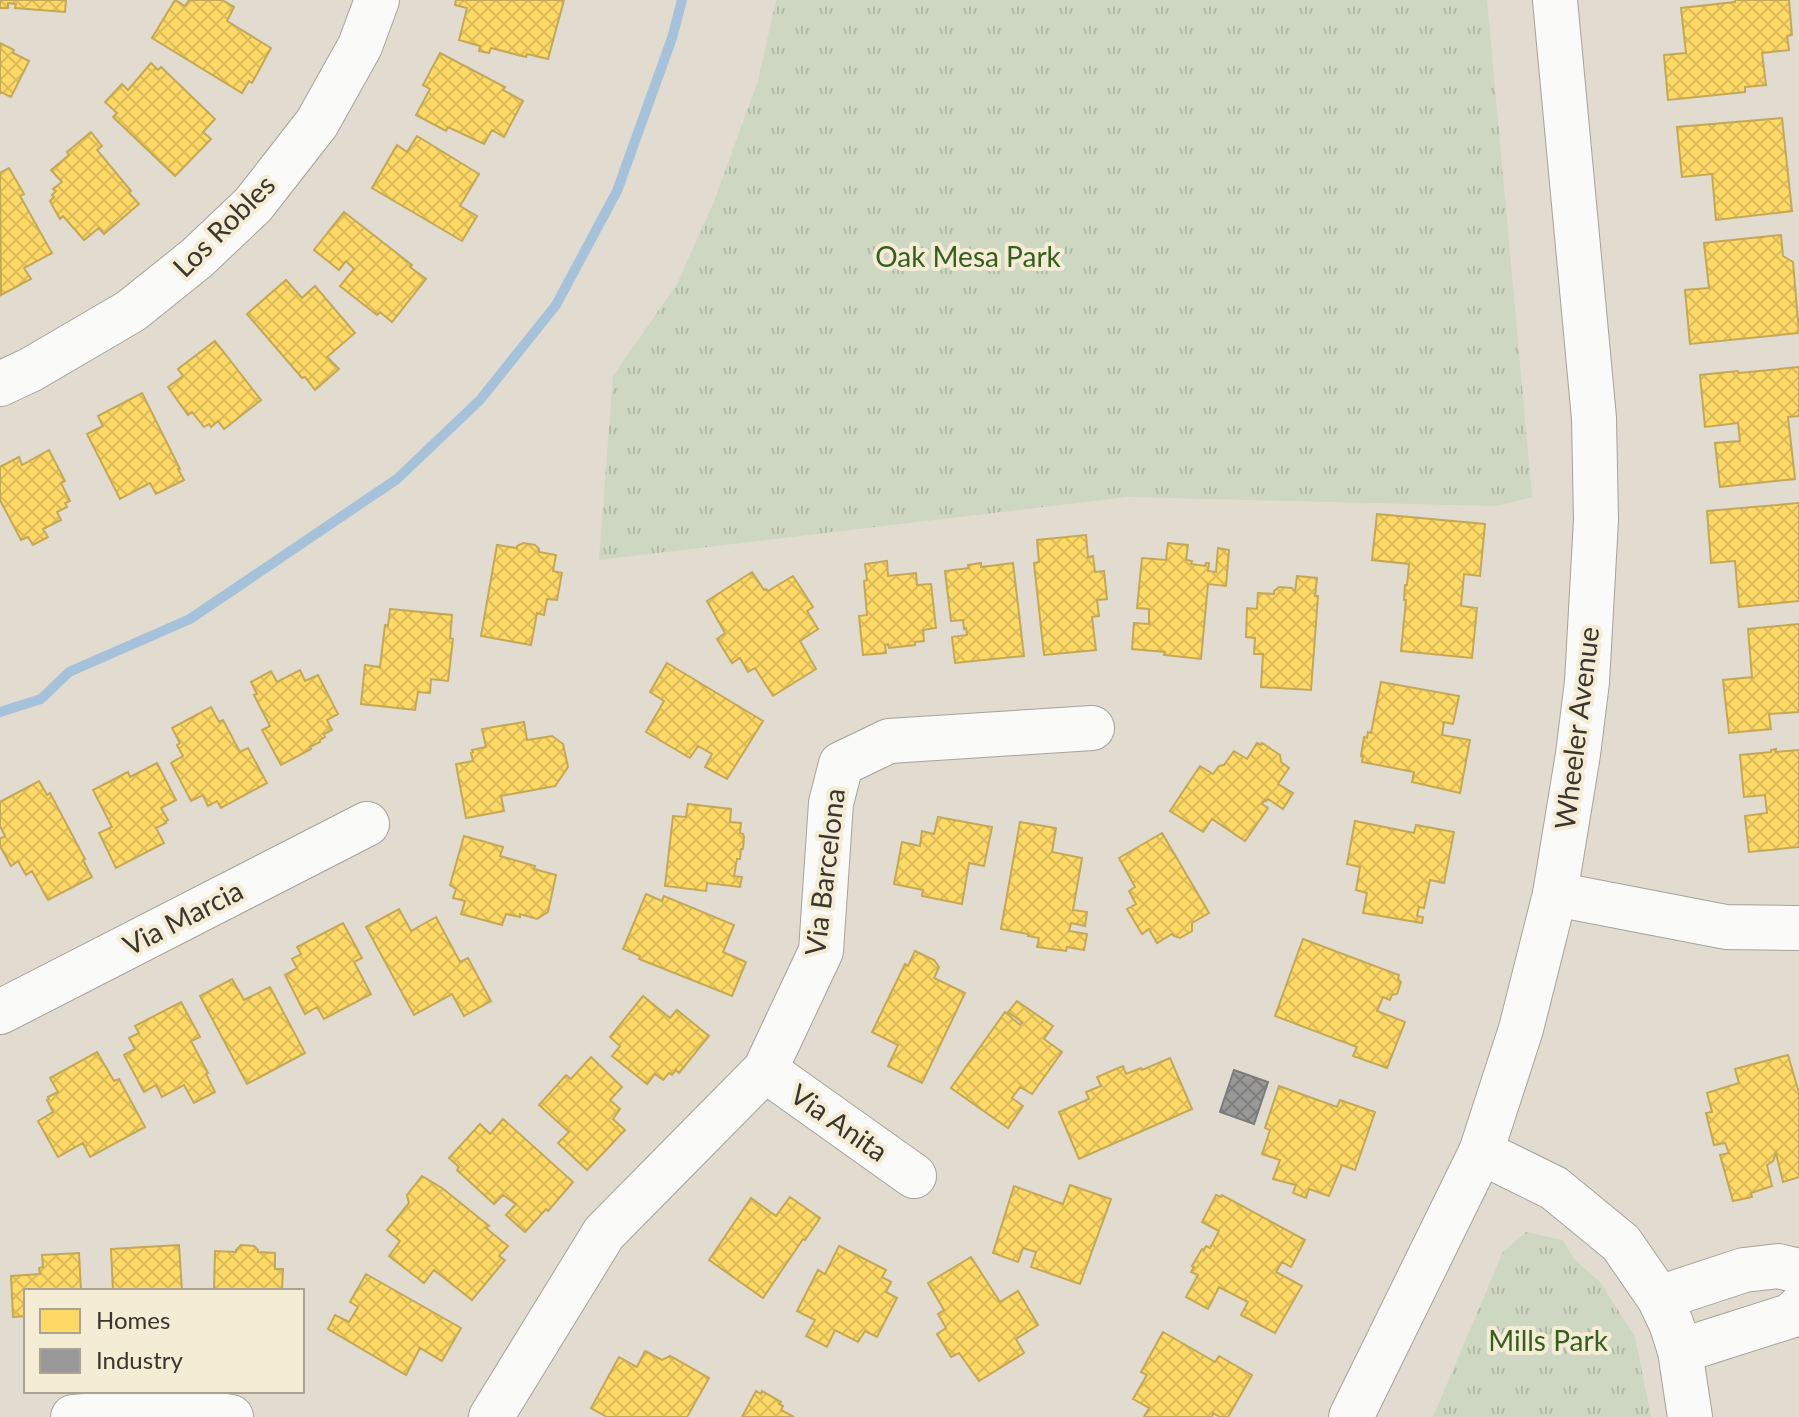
<svg xmlns="http://www.w3.org/2000/svg" width="1799" height="1417" viewBox="0 0 1799 1417" font-family="Lato,sans-serif">
<defs>
<pattern id="park-tufts" width="24" height="20" patternUnits="userSpaceOnUse" patternTransform="scale(2)"><rect width="24" height="20" fill="#ced7c1"/><path d="M3 7l-1-3M5 7V3M7 7l1-3M15 17l-1-3M17 17v-4M19 17l1-3" fill="none" stroke="#b2b9a6"/></pattern>
<pattern id="homes-cross-hatch" width="8" height="8" patternUnits="userSpaceOnUse" patternTransform="scale(2)"><rect width="8" height="8" fill="#ffd966"/><path d="M0 0l8 8M0 8l8-8" fill="none" stroke="#dbbb59"/></pattern>
<pattern id="industry-cross-hatch" width="8" height="8" patternUnits="userSpaceOnUse" patternTransform="scale(2)"><rect width="8" height="8" fill="#999"/><path d="M0 0l8 8M0 8l8-8" fill="none" stroke="#7e7e7d"/></pattern>
</defs>
<rect width="100%" height="100%" fill="#e1dbd0"/>
<path fill="url(#park-tufts)" d="M 776,0 L 1487,0 L 1532,497 L 1496,506 L 1127,497 L 599,560 L 613,376 L 677,284 L 713,204 L 758,81 Z
M 1526,1232 L 1563,1240 L 1573,1258 L 1600,1282 L 1635,1337 L 1651,1417 L 1433,1417 L 1503,1252 Z"/>
<path fill="url(#homes-cross-hatch)" stroke="#c4a855" stroke-width="2" d="M 0,0 L 66,0 L 65,12 L 15,8 L 16,4 L 8,3 L 8,8 L 0,8 Z
M 175,0 L 185,6 L 189,0 L 222,0 L 234,7 L 227,21 L 271,48 L 252,83 L 249,81 L 242,93 L 152,38 Z
M 456,0 L 564,0 L 548,59 L 527,54 L 526,57 L 491,48 L 489,53 L 479,51 L 480,46 L 459,40 L 467,8 L 455,5 Z
M 1735,0 L 1789,0 L 1792,35 L 1787,36 L 1789,50 L 1762,53 L 1766,85 L 1745,87 L 1745,92 L 1668,100 L 1664,55 L 1686,53 L 1681,8 L 1735,2 Z
M 0,43 L 14,50 L 13,53 L 29,61 L 11,97 L 1,92 L 0,94 Z
M 440,53 L 505,87 L 503,90 L 523,101 L 504,137 L 492,130 L 484,144 L 448,127 L 446,131 L 416,115 L 430,89 L 423,85 Z
M 151,63 L 158,70 L 161,67 L 215,119 L 203,132 L 211,139 L 175,176 L 113,117 L 117,113 L 105,102 L 122,84 L 128,90 Z
M 1782,118 L 1792,211 L 1716,220 L 1712,174 L 1682,177 L 1677,127 Z
M 91,132 L 102,146 L 97,150 L 131,191 L 129,193 L 139,204 L 104,234 L 99,228 L 84,240 L 63,216 L 60,219 L 50,201 L 54,197 L 52,195 L 56,191 L 53,189 L 62,182 L 51,170 L 69,155 L 67,152 Z
M 417,136 L 479,174 L 460,206 L 477,216 L 462,241 L 372,188 L 397,145 L 407,152 Z
M 9,168 L 24,194 L 20,196 L 52,253 L 24,268 L 31,279 L 1,295 L 0,173 Z
M 344,212 L 412,265 L 410,267 L 426,279 L 392,322 L 380,312 L 377,315 L 340,286 L 354,269 L 346,261 L 339,270 L 314,250 Z
M 1781,235 L 1783,256 L 1793,262 L 1799,333 L 1690,344 L 1685,290 L 1709,288 L 1704,243 Z
M 286,280 L 302,298 L 315,286 L 355,333 L 327,357 L 339,369 L 315,390 L 305,377 L 302,378 L 247,314 Z
M 215,341 L 261,400 L 224,429 L 218,421 L 211,427 L 209,424 L 204,427 L 192,412 L 188,415 L 168,387 L 183,376 L 178,369 Z
M 1799,367 L 1799,416 L 1788,417 L 1795,479 L 1720,487 L 1715,443 L 1740,441 L 1738,423 L 1705,427 L 1700,375 L 1738,371 L 1739,373 Z
M 142,393 L 180,469 L 178,469 L 184,480 L 156,494 L 150,483 L 120,499 L 87,434 L 103,426 L 98,416 Z
M 49,450 L 65,481 L 61,483 L 70,501 L 65,503 L 67,507 L 57,512 L 61,520 L 43,529 L 48,537 L 33,545 L 28,537 L 21,540 L 0,500 L 0,467 L 19,457 L 22,465 Z
M 1799,503 L 1799,601 L 1739,607 L 1735,561 L 1711,563 L 1707,511 Z
M 1377,514 L 1485,524 L 1480,576 L 1464,574 L 1461,606 L 1477,608 L 1472,658 L 1401,651 L 1406,600 L 1404,600 L 1405,585 L 1407,585 L 1409,564 L 1372,560 Z
M 1086,535 L 1088,557 L 1093,556 L 1095,572 L 1104,571 L 1107,599 L 1097,600 L 1099,616 L 1092,617 L 1096,650 L 1044,655 L 1034,563 L 1039,562 L 1037,540 Z
M 523,543 L 535,545 L 539,549 L 539,552 L 556,555 L 553,571 L 562,573 L 557,600 L 547,599 L 544,615 L 537,613 L 531,645 L 481,636 L 497,545 L 517,548 L 517,546 Z
M 1168,543 L 1188,545 L 1186,560 L 1192,561 L 1191,564 L 1205,566 L 1206,563 L 1209,563 L 1208,571 L 1216,572 L 1218,548 L 1229,550 L 1226,586 L 1208,584 L 1201,659 L 1164,655 L 1165,652 L 1132,649 L 1134,623 L 1149,624 L 1149,609 L 1137,608 L 1142,558 L 1166,560 Z
M 887,561 L 888,576 L 916,573 L 917,585 L 931,584 L 936,628 L 923,630 L 924,641 L 915,642 L 915,645 L 889,648 L 888,644 L 885,645 L 886,653 L 863,655 L 859,616 L 867,615 L 864,581 L 867,580 L 865,564 Z
M 981,563 L 981,567 L 1013,563 L 1024,656 L 955,663 L 952,637 L 967,635 L 966,628 L 964,629 L 963,620 L 951,621 L 945,571 L 969,568 L 968,565 Z
M 752,572 L 764,590 L 766,589 L 768,591 L 793,576 L 813,607 L 807,611 L 818,629 L 800,641 L 816,669 L 773,696 L 755,668 L 748,672 L 740,658 L 732,663 L 717,639 L 725,633 L 707,601 Z
M 1297,576 L 1317,578 L 1315,596 L 1318,596 L 1311,690 L 1261,687 L 1263,654 L 1254,654 L 1255,638 L 1246,637 L 1247,608 L 1257,609 L 1258,593 L 1274,594 L 1274,591 L 1279,587 L 1292,588 L 1295,592 Z
M 390,609 L 452,615 L 450,638 L 453,639 L 448,681 L 431,679 L 430,693 L 418,692 L 415,710 L 361,704 L 365,665 L 380,667 L 385,625 L 388,626 Z
M 1799,624 L 1799,712 L 1769,714 L 1771,729 L 1729,733 L 1723,680 L 1752,677 L 1748,629 Z
M 667,663 L 763,721 L 727,779 L 705,767 L 712,754 L 698,746 L 690,758 L 646,732 L 664,701 L 650,692 Z
M 300,670 L 305,681 L 318,675 L 338,714 L 327,720 L 332,730 L 324,734 L 325,737 L 320,740 L 320,742 L 310,747 L 311,749 L 281,765 L 262,730 L 270,726 L 254,695 L 257,694 L 251,682 L 271,671 L 277,682 Z
M 1381,682 L 1459,696 L 1453,724 L 1444,722 L 1442,735 L 1470,740 L 1460,793 L 1412,782 L 1414,772 L 1362,762 L 1363,756 L 1361,756 L 1364,737 L 1367,738 L 1368,732 L 1371,733 Z
M 211,707 L 219,722 L 223,720 L 240,752 L 248,748 L 267,783 L 221,808 L 217,801 L 208,806 L 203,795 L 191,801 L 171,763 L 183,756 L 177,745 L 180,743 L 172,728 Z
M 524,722 L 527,740 L 552,736 L 563,744 L 568,767 L 555,786 L 501,796 L 504,811 L 466,818 L 456,764 L 473,761 L 471,753 L 473,752 L 472,750 L 486,747 L 482,729 Z
M 1257,743 L 1261,745 L 1262,743 L 1280,755 L 1281,762 L 1289,768 L 1278,784 L 1293,793 L 1283,809 L 1268,799 L 1266,801 L 1265,800 L 1262,804 L 1268,808 L 1245,841 L 1212,819 L 1203,832 L 1170,811 L 1200,766 L 1213,774 L 1219,766 L 1224,765 L 1234,751 L 1247,759 Z
M 1776,749 L 1776,752 L 1799,750 L 1799,847 L 1749,852 L 1745,816 L 1767,813 L 1765,795 L 1744,797 L 1740,755 L 1771,752 L 1771,750 Z
M 157,763 L 176,800 L 161,808 L 168,820 L 165,822 L 166,823 L 156,828 L 164,843 L 116,868 L 99,833 L 112,827 L 93,790 L 128,772 L 130,777 Z
M 39,781 L 47,795 L 50,793 L 85,859 L 83,860 L 92,877 L 48,900 L 32,871 L 26,875 L 18,861 L 11,866 L 0,846 L 0,839 L 5,836 L 0,826 L 0,802 Z
M 688,804 L 731,809 L 730,822 L 741,823 L 740,833 L 743,834 L 744,837 L 743,849 L 741,849 L 740,859 L 737,859 L 734,876 L 742,877 L 740,887 L 707,883 L 706,891 L 665,886 L 673,816 L 686,817 Z
M 938,817 L 992,827 L 984,866 L 969,863 L 962,904 L 922,896 L 923,890 L 894,884 L 902,842 L 920,846 L 922,831 L 934,834 Z
M 1355,821 L 1414,833 L 1416,825 L 1454,832 L 1444,883 L 1430,880 L 1424,908 L 1419,907 L 1417,916 L 1423,917 L 1422,923 L 1363,913 L 1367,893 L 1356,890 L 1360,867 L 1347,864 Z
M 1020,822 L 1056,828 L 1052,852 L 1082,858 L 1073,910 L 1087,912 L 1085,926 L 1071,923 L 1069,931 L 1087,934 L 1084,950 L 1067,947 L 1066,951 L 1037,947 L 1039,938 L 1028,936 L 1028,934 L 1001,929 Z
M 1162,833 L 1209,913 L 1192,923 L 1192,931 L 1180,938 L 1174,936 L 1172,934 L 1157,943 L 1149,929 L 1142,934 L 1127,909 L 1136,904 L 1129,891 L 1135,887 L 1119,858 Z
M 464,836 L 503,847 L 500,856 L 535,866 L 534,869 L 556,875 L 548,912 L 537,919 L 520,914 L 520,917 L 506,914 L 502,925 L 461,914 L 465,901 L 453,898 L 456,889 L 450,885 Z
M 646,894 L 662,901 L 664,896 L 734,925 L 723,952 L 746,962 L 732,996 L 639,959 L 640,956 L 623,949 Z
M 399,909 L 411,931 L 436,917 L 460,962 L 468,958 L 491,1001 L 464,1016 L 452,994 L 414,1015 L 366,927 Z
M 343,923 L 362,958 L 354,962 L 371,994 L 324,1019 L 317,1007 L 305,1014 L 285,975 L 297,968 L 292,959 L 301,954 L 297,947 Z
M 1303,939 L 1399,975 L 1398,979 L 1401,982 L 1397,994 L 1392,995 L 1390,1000 L 1383,997 L 1377,1011 L 1405,1022 L 1387,1068 L 1353,1056 L 1357,1047 L 1275,1016 Z
M 915,951 L 934,960 L 939,967 L 934,978 L 965,993 L 922,1083 L 888,1066 L 898,1045 L 872,1032 L 905,964 L 908,966 Z
M 232,979 L 244,1000 L 270,987 L 305,1053 L 247,1084 L 200,996 Z
M 643,996 L 670,1018 L 677,1010 L 709,1036 L 679,1073 L 676,1070 L 672,1075 L 669,1073 L 663,1080 L 655,1074 L 647,1084 L 612,1056 L 620,1046 L 610,1037 Z
M 1017,1001 L 1053,1026 L 1044,1039 L 1062,1052 L 1032,1094 L 1020,1087 L 1012,1098 L 1023,1106 L 1008,1128 L 951,1088 L 1005,1012 L 1020,1025 L 1022,1022 L 1008,1012 Z
M 181,1002 L 200,1037 L 191,1041 L 208,1073 L 206,1074 L 215,1092 L 194,1103 L 184,1085 L 162,1097 L 156,1085 L 144,1092 L 124,1055 L 135,1049 L 129,1038 L 139,1033 L 135,1026 Z
M 97,1052 L 114,1081 L 119,1079 L 145,1127 L 90,1157 L 83,1143 L 58,1157 L 38,1121 L 53,1112 L 47,1100 L 49,1099 L 48,1097 L 58,1092 L 50,1078 Z
M 1788,1055 L 1799,1093 L 1799,1177 L 1783,1182 L 1776,1153 L 1773,1161 L 1767,1165 L 1772,1186 L 1751,1193 L 1752,1197 L 1733,1201 L 1720,1155 L 1729,1153 L 1725,1143 L 1714,1145 L 1706,1113 L 1712,1112 L 1707,1093 L 1739,1083 L 1735,1069 Z
M 591,1057 L 622,1087 L 610,1100 L 620,1109 L 613,1119 L 625,1130 L 587,1170 L 558,1143 L 569,1132 L 539,1105 L 566,1075 L 571,1079 Z
M 1170,1058 L 1192,1109 L 1079,1159 L 1059,1112 L 1089,1099 L 1086,1092 L 1101,1086 L 1097,1077 L 1123,1066 L 1126,1074 L 1141,1068 L 1142,1070 Z
M 1279,1086 L 1337,1107 L 1340,1100 L 1375,1112 L 1355,1170 L 1342,1165 L 1329,1196 L 1309,1189 L 1306,1198 L 1293,1193 L 1296,1185 L 1273,1179 L 1280,1160 L 1262,1154 L 1270,1130 L 1265,1128 Z
M 503,1119 L 573,1182 L 548,1211 L 546,1209 L 525,1232 L 506,1215 L 516,1204 L 503,1195 L 494,1204 L 457,1170 L 459,1167 L 449,1158 L 480,1124 L 490,1134 Z
M 422,1176 L 442,1188 L 489,1226 L 486,1228 L 508,1246 L 499,1256 L 505,1260 L 472,1300 L 434,1270 L 424,1283 L 389,1256 L 400,1241 L 387,1230 L 409,1203 L 407,1195 Z
M 1070,1185 L 1111,1199 L 1080,1284 L 1031,1267 L 1036,1252 L 1023,1248 L 1018,1262 L 993,1253 L 1014,1186 L 1063,1204 Z
M 1216,1195 L 1221,1197 L 1222,1195 L 1305,1240 L 1291,1267 L 1282,1262 L 1276,1272 L 1302,1286 L 1275,1333 L 1241,1315 L 1248,1302 L 1219,1287 L 1208,1309 L 1186,1297 L 1198,1275 L 1191,1272 L 1194,1267 L 1192,1266 L 1202,1249 L 1204,1250 L 1206,1246 L 1210,1248 L 1219,1231 L 1202,1222 Z
M 790,1197 L 820,1218 L 805,1240 L 803,1239 L 763,1298 L 709,1260 L 751,1198 L 776,1216 Z
M 179,1245 L 182,1291 L 113,1291 L 111,1249 Z
M 241,1245 L 254,1246 L 258,1250 L 258,1252 L 275,1253 L 275,1269 L 283,1269 L 282,1291 L 214,1291 L 215,1251 L 236,1252 L 236,1250 Z
M 839,1246 L 886,1270 L 882,1277 L 891,1282 L 886,1292 L 897,1298 L 877,1337 L 865,1331 L 858,1342 L 835,1330 L 827,1347 L 806,1336 L 815,1320 L 797,1311 L 818,1270 L 825,1274 Z
M 79,1253 L 81,1291 L 26,1291 L 26,1316 L 13,1317 L 11,1276 L 40,1274 L 39,1268 L 43,1267 L 42,1255 Z
M 971,1257 L 1000,1302 L 1018,1291 L 1038,1325 L 1016,1339 L 1024,1353 L 979,1381 L 959,1353 L 951,1357 L 937,1334 L 946,1328 L 938,1314 L 944,1310 L 928,1283 Z
M 366,1274 L 461,1328 L 442,1361 L 420,1348 L 406,1375 L 328,1329 L 335,1315 L 349,1322 L 358,1307 L 350,1302 Z
M 1163,1332 L 1215,1362 L 1219,1356 L 1252,1375 L 1228,1417 L 1220,1417 L 1213,1413 L 1212,1417 L 1144,1417 L 1149,1408 L 1133,1399 L 1147,1375 L 1141,1372 Z
M 645,1351 L 662,1360 L 670,1356 L 709,1378 L 687,1417 L 607,1417 L 591,1408 L 619,1357 L 637,1367 Z
M 756,1391 L 761,1394 L 762,1391 L 781,1402 L 779,1404 L 783,1406 L 781,1410 L 794,1417 L 742,1417 Z"/>
<path fill="url(#industry-cross-hatch)" stroke="#7c7b79" stroke-width="2" d="M 1234,1070 L 1268,1082 L 1254,1124 L 1220,1112 Z"/>
<g fill="none" stroke-linecap="round" stroke-linejoin="round">
<path stroke="#a6c2da" stroke-width="10" d="M 0,712 L 41,699 L 69,672 L 190,619 L 397,479 L 480,400 L 556,305 L 617,191 L 672,38 L 682,0"/>
<defs>
<path id="minor" d="M 0,384 L 30,370 L 131,311 L 197,258 L 253,205 L 317,123 L 360,46 L 377,0
M 1555,894 L 1726,927 L 1799,928
M 0,1012 L 367,824
M 765,1070 L 914,1176
M 1481,1152 L 1554,1188 L 1621,1243 L 1659,1298 L 1671,1323 L 1680,1351 L 1690,1417
M 1659,1298 L 1744,1270 L 1778,1266 L 1799,1271
M 1680,1351 L 1790,1316 L 1799,1308
M 73,1417 L 181,1409 L 231,1417
M 491,1417 L 604,1233 L 765,1070 L 821,951 L 831,803 L 841,764 L 889,741 L 1092,728"/>
<path id="major" d="M 1351,1417 L 1481,1152 L 1521,1029 L 1555,894 L 1578,754 L 1587,682 L 1596,520 L 1594,418 L 1555,0"/>
</defs>
<use href="#minor" stroke="#a7a29a" stroke-width="46"/>
<use href="#major" stroke="#a7a29a" stroke-width="46"/>
<use href="#minor" stroke="#fafaf8" stroke-width="44"/>
<use href="#major" stroke="#fafaf8" stroke-width="44"/>
</g>
<g text-anchor="middle" stroke-width="8" stroke-linejoin="round" paint-order="stroke">
<g font-size="28" fill="#3a362e" stroke="#f5ecd6">
<text transform="translate(224 226) rotate(-45)" y="10">Los Robles</text>
<text transform="translate(1577 728) rotate(-83)" y="10">Wheeler Avenue</text>
<text transform="translate(825 872) rotate(-83)" y="10">Via Barcelona</text>
<text transform="translate(183 918) rotate(-27)" y="10">Via Marcia</text>
<text transform="translate(839 1123) rotate(35)" y="10">Via Anita</text>
</g>
<g font-size="28" fill="#365e1f" stroke="#f5ecd6">
<text x="968" y="267">Oak Mesa Park</text>
<text x="1548" y="1351">Mills Park</text>
</g>
</g>
<rect x="24" y="1289" width="280" height="104" fill="#f5ecd6" stroke="#aaa393" stroke-width="2"/>
<rect x="40" y="1309" width="40" height="24" fill="#ffd966" stroke="#aaa393" stroke-width="2"/>
<text x="96" y="1329" font-size="24" fill="#3a362e">Homes</text>
<rect x="40" y="1349" width="40" height="24" fill="#999999" stroke="#aaa393" stroke-width="2"/>
<text x="96" y="1369" font-size="24" fill="#3a362e">Industry</text>
</svg>
